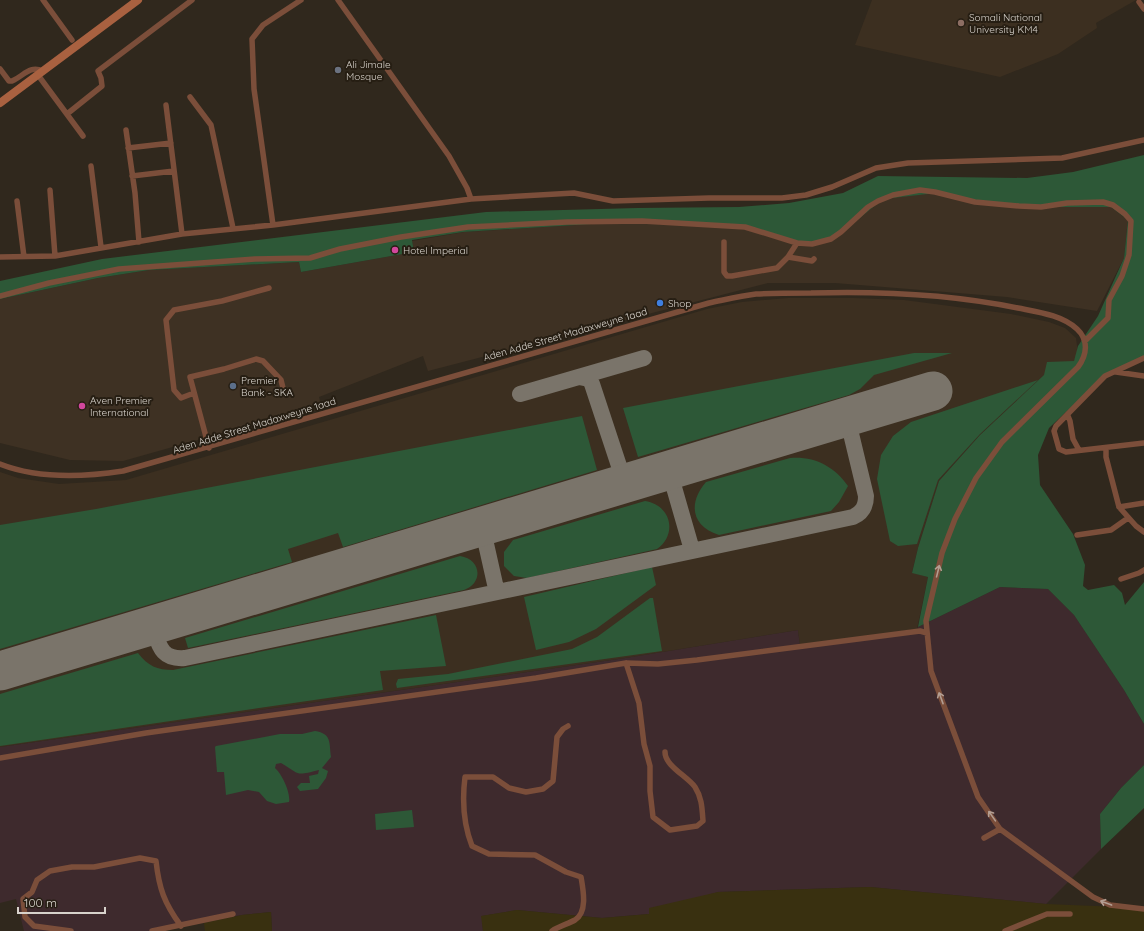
<svg xmlns="http://www.w3.org/2000/svg" width="1144" height="931" viewBox="0 0 1144 931" font-family="Quicksand,sans-serif">
<rect width="100%" height="100%" fill="#30281d"/>
<path fill="#3e3123" d="M 937,193 L 1069,206 L 1111,207 L 1128,220 L 1124,258 L 1097,311 L 1007,297 L 835,283 L 768,283 L 428,371 L 423,356 L 319,397 L 321,405 L 123,461 L 70,460 L 0,443 L 0,299 L 98,278 L 149,270 L 299,262 L 301,272 L 414,252 L 412,241 L 464,232 L 624,222 Z"/>
<path fill="#3e2a2d" d="M 1000,587 L 1048,589 L 1074,615 L 1124,690 L 1144,724 L 1144,765 L 1121,788 L 1100,814 L 1101,849 L 1046,904 L 870,887 L 718,892 L 649,914 L 602,918 L 517,910 L 482,916 L 483,931 L 272,931 L 271,912 L 242,915 L 152,931 L 24,931 L 16,899 L 0,903 L 0,747 L 625,658 L 798,630 L 800,645 L 917,629 L 918,627 Z"/>
<path fill="#3c2f20" d="M 872,0 L 1136,0 L 1096,23 L 1097,28 L 1058,54 L 1000,77 L 855,45 Z
M 788,298 L 854,298 L 904,300 L 1011,314 L 1049,322 L 1065,328 L 1076,338 L 1078,354 L 1074,361 L 1045,375 L 980,435 L 939,481 L 918,548 L 912,572 L 928,577 L 917,629 L 800,645 L 798,630 L 625,658 L 0,747 L 0,472 L 18,478 L 59,484 L 126,480 L 707,309 L 742,302 Z"/>
<path fill="#2d5837" d="M 1144,155 L 1144,356 L 1102,378 L 1049,428 L 1038,455 L 1040,485 L 1073,534 L 1085,565 L 1083,586 L 1088,590 L 1114,585 L 1122,593 L 1125,605 L 1144,582 L 1144,724 L 1124,690 L 1074,615 L 1048,589 L 1000,587 L 918,627 L 928,577 L 912,573 L 918,548 L 939,481 L 980,435 L 1044,375 L 1047,362 L 1074,361 L 1078,346 L 1098,316 L 1124,258 L 1128,220 L 1111,207 L 1009,207 L 937,193 L 883,199 L 835,238 L 798,244 L 746,228 L 624,222 L 463,232 L 412,240 L 414,252 L 301,272 L 299,262 L 149,270 L 98,278 L 0,299 L 0,281 L 102,259 L 486,212 L 637,208 L 739,207 L 789,203 L 843,193 L 878,176 L 1027,178 L 1073,172 Z
M 914,353 L 952,353 L 874,375 L 860,389 L 849,395 L 638,457 L 623,408 Z
M 1038,380 L 980,434 L 938,480 L 917,544 L 898,546 L 890,541 L 877,479 L 881,455 L 893,436 L 911,422 Z
M 582,416 L 597,470 L 343,547 L 338,533 L 288,549 L 292,562 L 0,649 L 0,525 L 96,509 Z
M 790,458 C 814,456 834,466 848,486 L 839,502 L 831,511 L 719,535 C 691,526 688,503 706,482 Z
M 645,501 C 671,505 678,534 657,549 L 527,578 L 514,576 L 504,566 L 504,552 L 513,540 Z
M 460,556 C 481,559 484,583 464,590 L 188,648 L 185,638 Z
M 652,567 L 656,585 L 596,629 L 569,642 L 536,650 L 524,597 Z
M 650,598 L 653,598 L 662,651 L 397,688 L 396,684 L 398,679 L 448,674 L 572,649 L 597,637 Z
M 436,615 L 446,666 L 380,671 L 383,690 L 0,746 L 0,694 L 138,653 C 148,666 157,670 173,670 Z
M 315,731 C 332,734 329,742 331,757 L 322,768 L 328,771 L 326,778 L 318,789 L 300,791 L 297,787 L 301,783 L 310,783 L 309,776 L 318,774 L 319,770 C 295,776 301,775 281,763 L 276,764 L 275,768 C 282,774 291,793 289,802 L 276,804 L 267,801 L 259,792 L 248,790 L 226,795 L 224,772 L 217,772 L 215,747 L 216,746 L 280,734 L 302,734 Z
M 1144,765 L 1144,808 L 1101,849 L 1100,814 L 1121,788 Z
M 412,810 L 414,827 L 376,830 L 375,814 Z"/>
<path fill="#393010" d="M 870,887 L 1046,904 L 1144,908 L 1144,931 L 483,931 L 481,916 L 517,910 L 602,918 L 649,914 L 649,908 L 718,892 Z
M 271,912 L 272,931 L 205,931 L 204,923 L 242,915 Z"/>
<g fill="none" stroke-linecap="round" stroke-linejoin="round">
<path stroke="#7a746a" stroke-width="16" d="M 579,377 L 589,379 L 592,384 L 625,484
M 520,394 L 644,358
M 669,470 L 692,550
M 482,526 L 495,584
M 152,625 C 159,644 160,660 185,658 L 853,517 C 862,513 866,507 866,496 L 847,417"/>
<path stroke="#7a746a" stroke-width="39" d="M 0,671 L 933,391"/>
<path stroke="#7b4e3a" stroke-width="5.5" d="M 43,0 L 72,40
M 338,0 L 449,156 L 467,188 L 471,199
M 1139,2 L 1144,9
M 0,69 L 9,81 L 12,81 C 24,76 29,65 43,71
M 38,75 L 83,136
M 190,97 L 211,125 L 233,228
M 166,105 L 182,234
M 67,114 L 102,86 L 101,78 L 98,71 L 192,0
M 126,130 L 135,193 L 139,242
M 128,148 L 171,143
M 91,166 L 101,247
M 132,176 L 174,171
M 50,190 L 55,256
M 17,201 L 24,257
M 273,225 L 254,89 L 252,39 L 263,25 L 301,0
M 724,242 L 724,272 L 727,276 L 732,276 L 777,268 L 788,257 L 797,243
M 0,257 L 55,256 L 182,234 L 273,225 L 471,199 L 574,193 L 613,201 L 709,198 L 782,198 L 806,195 L 832,187 L 876,168 L 908,163 L 1062,158 L 1144,140
M 788,257 L 812,261 L 814,259
M 0,296 L 49,283 L 119,269 L 255,259 L 310,258 L 340,249 L 401,237 L 468,227 L 567,222 L 642,221 L 745,227 L 797,243 L 812,244 L 831,239 L 841,232 L 868,207 L 878,201 L 893,195 L 920,190 L 935,192 L 975,202 L 1019,206 L 1041,207 L 1067,203 L 1103,202 L 1113,205 L 1125,214 L 1131,221 L 1129,255 L 1122,276 L 1109,300 L 1108,318 L 1085,341
M 1144,358 L 1105,376 L 1056,426 L 1054,431 L 1059,449 L 1066,452 L 1144,443
M 1116,372 L 1144,376
M 194,393 L 181,398 L 174,390 L 166,320 L 174,310 L 222,301 L 269,288
M 1068,416 L 1070,421 L 1073,439 L 1079,450
M 209,448 L 190,377 L 224,369 L 256,359 L 263,361 L 281,380 L 284,392
M 1106,449 L 1106,457 L 1119,507 L 1144,503
M 0,464 C 38,479 84,477 123,471 L 709,303 C 724,300 740,296 756,294 C 774,293 793,293 811,293 C 880,291 950,294 1018,308 C 1038,312 1062,315 1077,329 C 1089,340 1087,355 1078,367 L 1002,442 L 976,478 L 955,519 L 942,553 L 926,621 L 931,671 L 978,797 L 1000,829 L 1093,897 L 1110,905 L 1144,909
M 1119,507 L 1136,526 L 1144,532
M 1077,535 L 1111,530 L 1128,518
M 1121,579 L 1139,573 L 1144,570
M 626,663 L 639,703 L 644,744 L 650,766 L 650,791 L 653,817 L 670,830 L 697,826 L 703,821 C 702,808 702,798 695,787 C 687,776 665,766 665,752
M 0,758 L 146,733 L 536,678 L 626,663 L 658,664 L 697,660 L 920,631 L 927,633
M 984,838 L 1000,829
M 71,931 L 34,926 L 25,917 L 23,899 L 32,892 L 37,880 L 50,871 L 72,867 L 94,867 L 140,858 L 156,861 C 159,888 164,903 181,926
M 152,931 L 233,914
M 552,931 C 559,926 568,924 575,920 C 588,912 583,889 581,877 L 566,872 L 535,855 L 489,854 L 472,846 C 463,823 462,801 465,777 L 493,777 L 509,788 L 526,792 L 543,789 L 553,781 L 557,737 L 563,729 L 568,726
M 1005,931 L 1047,914 L 1070,914"/>
<path stroke="#a96140" stroke-width="8" d="M 0,103 L 138,0"/>
</g>
<defs><path id="oneway-shaft" d="M-6 0H5M1.5-3L5.5 0L1.5 3" fill="none" stroke-width="1.6" stroke-linecap="round" stroke-linejoin="round"/></defs>
<g stroke="#b39e92">
<use href="#oneway-shaft" transform="translate(938 571) rotate(-76)"/>
<use href="#oneway-shaft" transform="translate(941 698) rotate(-110)"/>
<use href="#oneway-shaft" transform="translate(992 816) rotate(-125)"/>
<use href="#oneway-shaft" transform="translate(1106 903) rotate(-160)"/>
</g>
<circle fill="#8d6e63" stroke="#261e13" stroke-width="1.5" cx="961" cy="23" r="4"/>
<circle fill="#6b7280" stroke="#261e13" stroke-width="1.5" cx="338" cy="70" r="4"/>
<g fill="#d1479c" stroke="#261e13" stroke-width="1.5">
<circle cx="395" cy="250" r="4"/>
<circle cx="82" cy="406" r="4"/>
</g>
<circle fill="#3f7fe0" stroke="#261e13" stroke-width="1.5" cx="660" cy="303" r="4"/>
<circle fill="#5c6f8a" stroke="#261e13" stroke-width="1.5" cx="233" cy="386" r="4"/>
<g text-anchor="middle" stroke-width="4" stroke-linejoin="round" paint-order="stroke">
<g font-size="10" fill="#d8d3cc" stroke="#261e13" text-anchor="start">
<text x="969" y="21">Somali National<tspan x="969" dy="12">University KM4</tspan></text>
<text x="346" y="68">Ali Jimale<tspan x="346" dy="12">Mosque</tspan></text>
<text x="403" y="254">Hotel Imperial</text>
<text x="668" y="307">Shop</text>
<text x="241" y="384">Premier<tspan x="241" dy="12">Bank - SKA</tspan></text>
<text x="90" y="404">Aven Premier<tspan x="90" dy="12">International</tspan></text>
</g>
<g font-size="10" fill="#d8d3cc" stroke="#261e13">
<text transform="translate(565 334) rotate(-16)" y="4">Aden Adde Street Madaxweyne 1aad</text>
<text transform="translate(254 425) rotate(-17)" y="4">Aden Adde Street Madaxweyne 1aad</text>
</g>
</g>
<path d="M18 907v6h87v-6" fill="none" stroke="#d8d3cc" stroke-width="2"/>
<text x="24" y="907" font-size="12" fill="#d8d3cc" stroke="#261e13" stroke-width="3" paint-order="stroke">100 m</text>
</svg>
